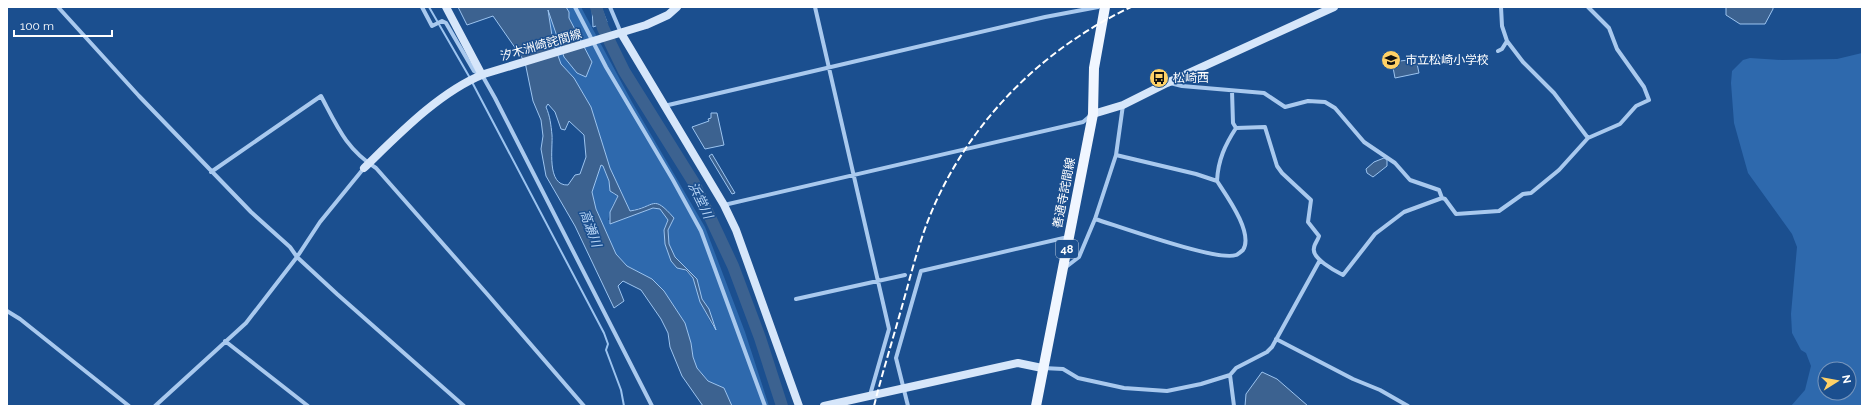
<svg xmlns="http://www.w3.org/2000/svg" width="1869" height="413" viewBox="0 0 1869 413" font-family="Raleway,'Noto Sans JP',sans-serif">
<rect width="100%" height="100%" fill="#1b4f8f"/>
<path fill="#2e69ad" fill-rule="evenodd" d="M 566,7 L 581,7 L 632,102 L 705,227 L 745,332 L 769,406 L 732,406 L 724,388 L 708,381 L 697,368 L 693,357 L 691,343 L 685,323 L 664,291 L 652,279 L 627,266 L 616,254 L 596,209 L 592,192 L 600,165 L 603,165 L 613,194 L 618,196 L 612,206 L 608,220 L 621,220 L 653,208 L 660,209 L 667,215 L 668,220 L 664,230 L 665,244 L 682,268 L 693,278 L 700,302 L 713,327 L 715,325 L 702,300 L 696,279 L 675,257 L 669,244 L 668,230 L 674,218 L 656,203 L 630,211 L 610,168 L 591,107 L 574,78 L 561,65 L 553,42 L 547,9 L 551,15 L 555,34 L 569,18 L 569,12 Z
M 1862,53 L 1862,406 L 1791,406 L 1805,390 L 1811,366 L 1806,353 L 1801,350 L 1792,333 L 1791,314 L 1797,247 L 1792,234 L 1748,173 L 1734,123 L 1731,83 L 1732,71 L 1743,60 L 1750,58 L 1782,60 L 1837,59 ZM 1825,369 L 1849,369 L 1849,393 L 1825,393 Z"/>
<path fill="#3c6290" stroke="#9cc4f0" fill-rule="evenodd" d="M 458,7 L 566,7 L 569,12 L 569,18 L 592,62 L 586,77 L 577,73 L 564,57 L 548,10 L 553,42 L 561,64 L 574,78 L 591,107 L 610,168 L 630,211 C 656,207 652,193 674,218 L 668,230 L 669,244 L 675,257 L 697,279 L 702,299 L 709,309 L 716,330 L 700,302 L 693,278 L 686,270 L 677,268 L 671,261 L 665,244 L 664,230 L 668,220 L 660,209 L 653,208 L 610,224 L 610,212 L 618,196 L 610,191 L 609,181 L 603,166 L 601,165 L 592,192 L 596,209 L 616,254 L 627,266 L 652,279 L 664,291 L 685,323 L 691,343 L 693,357 L 697,368 L 708,381 L 724,388 L 732,406 L 703,406 L 682,376 L 670,347 L 668,333 L 661,319 L 641,290 L 623,281 L 618,286 L 624,301 L 614,308 L 575,226 L 546,176 L 541,149 L 543,136 L 541,120 L 533,101 L 525,62 L 493,16 L 467,25 ZM 548,104 L 555,112 L 561,129 L 565,130 L 569,121 L 584,135 L 586,157 L 580,174 L 575,175 L 568,185 C 546,186 553,147 552,135 C 551,125 550,116 546,107 Z
M 592,7 L 601,7 L 607,22 L 593,27 Z
M 1726,7 L 1773,7 L 1773,9 L 1765,24 L 1740,24 L 1726,15 Z
M 1416,59 L 1419,73 L 1395,78 L 1392,62 Z
M 711,113 L 717,113 L 724,145 L 705,149 L 692,127 L 709,121 L 708,119 L 711,118 Z
M 712,154 L 735,193 L 732,194 L 709,156 Z
M 1384,158 L 1387,160 L 1387,166 L 1373,177 L 1367,173 L 1366,169 L 1374,162 Z
M 1262,372 L 1277,379 L 1308,406 L 1245,406 L 1246,394 Z"/>
<g fill="none" stroke-linecap="round" stroke-linejoin="round">
<path stroke="#9cc4f0" stroke-width="2" d="M 429,7 L 470,78
M 472,82 L 604,333 L 608,344 L 606,350 L 621,390 L 624,406"/>
<path stroke="#3c6290" stroke-width="12" d="M 596,7 L 603,28 L 624,71 L 694,183 L 733,266 L 760,338 L 782,406"/>
<path stroke="#a9c9ee" stroke-width="4" d="M 58,7 L 139,96 L 251,212 L 290,247 L 297,257 L 337,294 L 464,406
M 422,7 L 432,26 L 442,21 L 446,23 L 474,71 L 482,75 L 495,98 L 652,406
M 575,7 L 606,67 L 673,180 L 701,231 L 765,406
M 610,7 L 621,33
M 815,7 L 889,329 L 870,395
M 1507,41 L 1523,62 L 1554,93 L 1588,138
M 1498,51 L 1502,49 L 1507,41 L 1502,26 L 1501,7
M 1170,83 L 1182,86 L 1264,93 L 1285,107 L 1308,101 L 1325,102 L 1335,108 L 1364,142 L 1395,163 L 1410,180 L 1439,190 L 1442,198 L 1445,199 L 1456,214 L 1499,211 L 1523,194 L 1531,193 L 1559,170 L 1588,138 L 1620,124 L 1636,106 L 1649,100 L 1644,87 L 1617,49 L 1609,28 L 1588,7
M 1232,91 L 1233,123 L 1236,128
M 664,106 L 1045,17 L 1098,7
M 1236,128 L 1265,127 L 1277,166 L 1282,173 L 1311,200 L 1308,222 L 1319,236 C 1318,240 1314,244 1314,248 C 1311,258 1335,271 1343,275 L 1375,234 L 1404,212 L 1442,198
M 1116,155 L 1196,174 L 1217,181
M 211,172 L 321,96 C 337,126 346,149 376,168 L 488,295 L 584,406
M 724,205 L 1083,122 L 1090,116
M 1095,219 C 1118,226 1218,262 1236,255 C 1237,255 1242,251 1243,250 C 1254,233 1226,195 1217,181 C 1218,160 1225,145 1236,128
M 1066,267 L 1079,257 L 1095,219 L 1116,155 L 1123,105
M 796,299 L 905,275
M 7,311 L 20,319 L 129,406
M 1276,339 L 1353,379 L 1380,390 L 1408,406
M 225,341 L 308,406
M 1043,368 L 1063,369 L 1078,378 L 1124,388 L 1167,391 L 1201,384 L 1230,375 L 1236,368 L 1267,352 L 1272,347 L 1320,260
M 1230,375 L 1234,406
M 155,406 L 246,323 L 297,257 L 320,222 L 364,168
M 908,406 L 896,358 L 921,271 L 1068,237"/>
<path stroke="#d6e6fa" stroke-width="8" d="M 446,7 L 482,75
M 621,33 L 724,205 L 736,230 L 799,406
M 1093,114 L 1123,105 L 1167,83 L 1334,7
M 364,168 C 398,135 439,92 484,74 L 646,25 L 668,15 L 677,7
M 824,406 L 1018,363 L 1042,368"/>
<path stroke="#f0f6ff" stroke-width="10" d="M 1036,406 L 1093,114 L 1094,68 L 1105,7"/>
<path stroke="#fff" stroke-width="2" stroke-dasharray="7 3" stroke-linecap="butt" d="M 874,406 C 882,374 892,342 901,310 C 911,275 919,240 934,206 C 973,118 1044,48 1131,7"/>
</g>
<defs>
<symbol id="school-disc" viewBox="-11 -11 22 22"><circle r="9.5" fill="#ffd166" stroke="#1b4f8f"/><path d="M0-5L7-2L0 1L-7-2ZM-4 1L0 2.5L4 1V4Q0 6-4 4Z" fill="#111"/></symbol>
<symbol id="bus-disc" viewBox="-11 -11 22 22"><circle r="9.5" fill="#ffd166" stroke="#1b4f8f"/><path d="M-5-6H5V4H4V6H2V4H-2V6H-4V4H-5ZM-3.5-4V0h7V-4ZM-3.5 1.2v1.5H-2V1.2ZM2 1.2v1.5H3.5V1.2Z" fill="#111"/></symbol>
</defs>
<g fill-rule="evenodd">
<use href="#school-disc" x="1380" y="49" width="22" height="22"/>
<use href="#bus-disc" x="1148" y="67" width="22" height="22"/>
</g>
<g text-anchor="middle" stroke-width="3" stroke-linejoin="round" paint-order="stroke">
<rect fill="#1b4f8f" stroke="#bbcadd" stroke-width="1" x="1056" y="240" width="22" height="18" rx="3"/>
<g font-size="11" font-weight="bold" fill="#fff">
<text x="1067" y="253">48</text>
</g>
<g font-size="12" fill="#fff" stroke="#1b4f8f">
<text transform="translate(541 45) rotate(-16)" y="4">汐木洲崎詫間線</text>
<text transform="translate(1064 193) rotate(-79)" y="4">善通寺詫間線</text>
</g>
<g font-size="12" fill="#fff" stroke="#1b4f8f" text-anchor="start">
<text x="1405" y="64">市立松崎小学校</text>
<text x="1173" y="82">松崎西</text>
</g>
<g font-size="13" font-style="italic" fill="#b5d3f5" stroke="#1b4f8f">
<text transform="translate(701 200) rotate(64)" y="5">浜堂川</text>
<text transform="translate(591 228) rotate(70)" y="5">高瀬川</text>
</g>
</g>
<rect width="1869" height="413" fill="none" stroke="#ffffff" stroke-width="16"/>
<g transform="translate(1837 381) rotate(79)"><circle r="19" fill="#1b4f8f" stroke="#7695bc"/>
<path d="M0-3L7 15L0 10L-7 15Z" fill="#ffd166"/>
<text y="-6" font-size="11" font-weight="bold" text-anchor="middle" fill="#ffffff">N</text>
</g>
<path d="M14 30v6h98v-6" fill="none" stroke="#ffffff" stroke-width="2"/>
<text x="20" y="30" font-size="12" fill="#ffffff" stroke="#1b4f8f" stroke-width="3" paint-order="stroke">100 m</text>
</svg>
